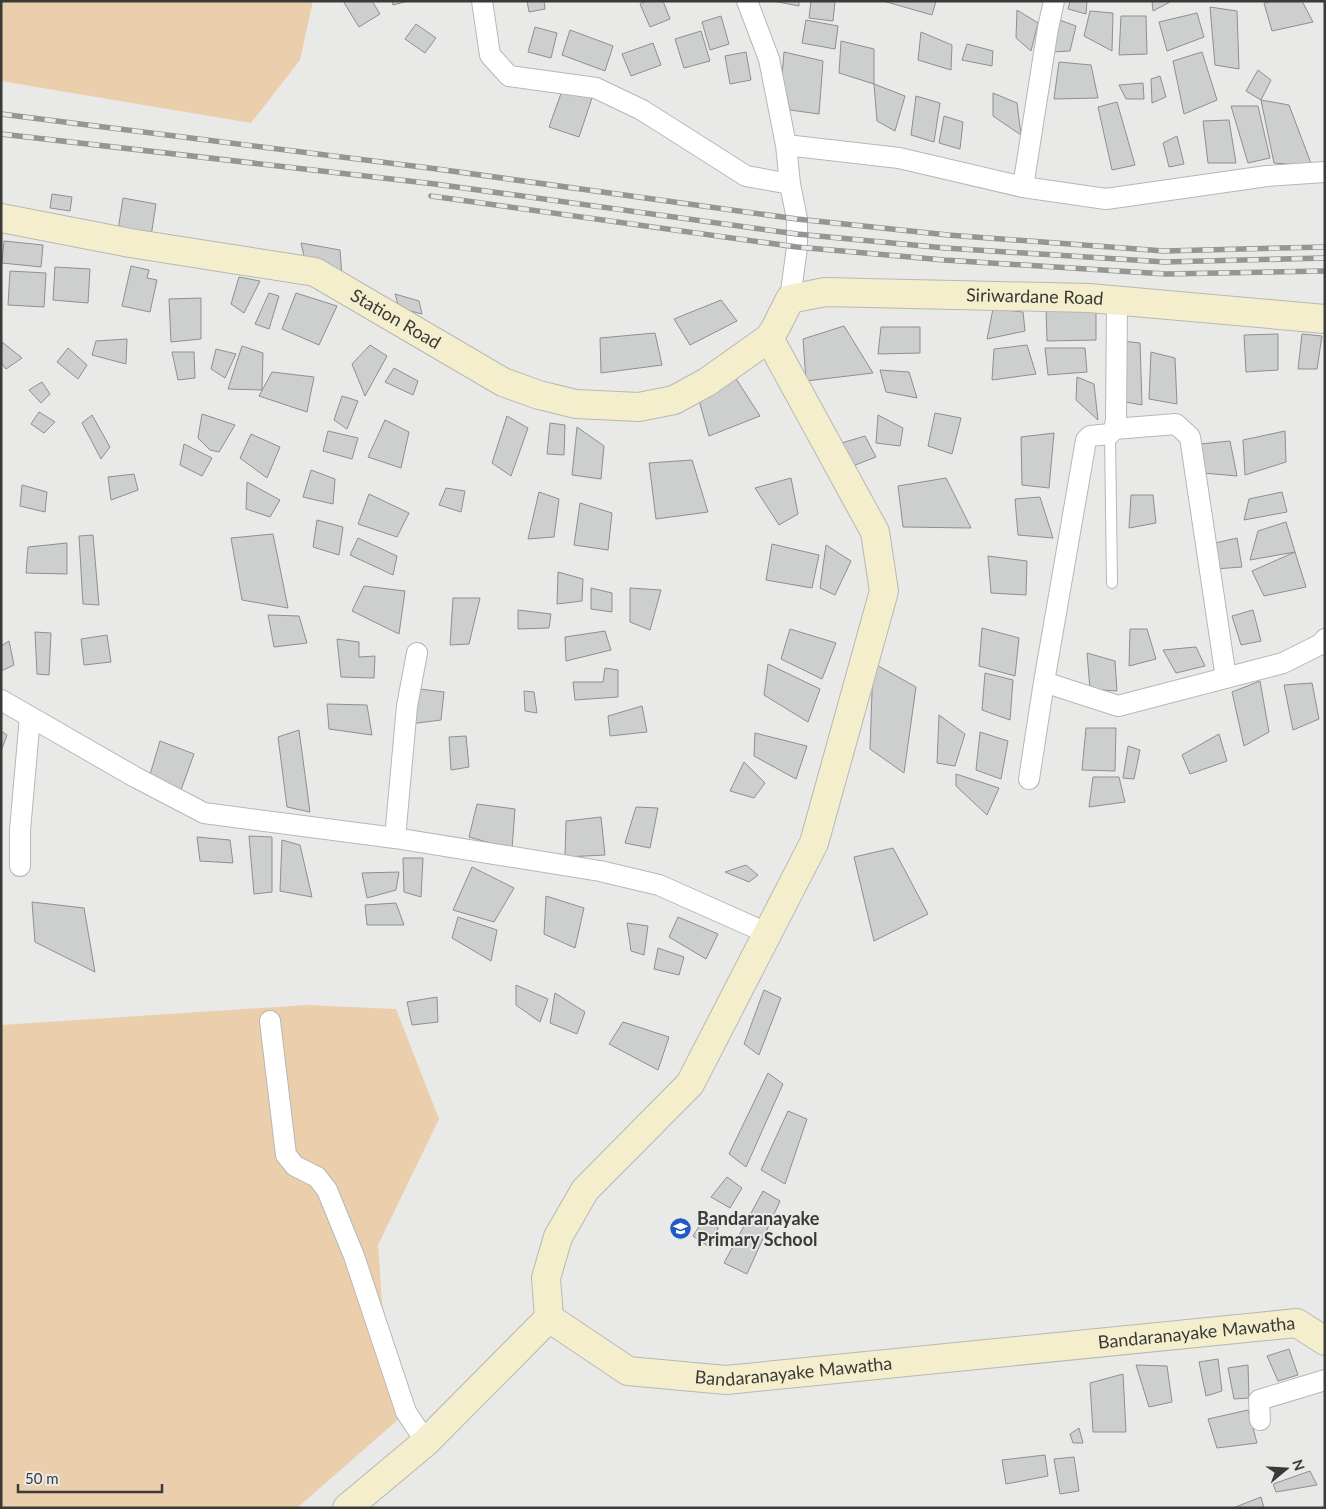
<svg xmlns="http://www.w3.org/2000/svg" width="1326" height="1509" viewBox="0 0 1326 1509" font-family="Lato,sans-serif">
<rect width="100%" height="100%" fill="#e9eae7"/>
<path fill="#ebceab" d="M 1,1 L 313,1 L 300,60 L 251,123 L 1,81 Z
M 307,1005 L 396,1009 L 439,1119 L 378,1245 L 388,1387 L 400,1418 L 297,1508 L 1,1508 L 1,1025 Z"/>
<path fill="#cccfcd" stroke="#8d908e" d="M 343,1 L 372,1 L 380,14 L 359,27 Z
M 392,1 L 408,1 L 393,5 Z
M 527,1 L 544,1 L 545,9 L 529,12 Z
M 646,1 L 663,1 L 670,19 L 650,27 L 640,4 Z
M 773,1 L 799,1 L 799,6 Z
M 811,1 L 835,1 L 833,21 L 809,18 Z
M 883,1 L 936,1 L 932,15 Z
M 1070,1 L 1087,1 L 1086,14 L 1068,9 Z
M 1152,1 L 1170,1 L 1170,2 L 1153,11 Z
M 1272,1 L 1302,1 L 1313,22 L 1272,31 L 1264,3 Z
M 1210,7 L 1237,11 L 1239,69 L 1215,65 Z
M 1017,10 L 1038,23 L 1031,51 L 1016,38 Z
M 1090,11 L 1113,13 L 1112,51 L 1084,36 Z
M 1197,13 L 1204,37 L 1167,51 L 1159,22 Z
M 721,16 L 729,44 L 710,50 L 702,22 Z
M 1121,16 L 1146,16 L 1147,54 L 1119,55 Z
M 1054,18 L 1076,26 L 1070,51 L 1052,52 Z
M 806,20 L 838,26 L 835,49 L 802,43 Z
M 416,24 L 436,38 L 425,53 L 405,39 Z
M 535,27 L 557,33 L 551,58 L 528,52 Z
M 570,30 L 613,46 L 605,71 L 562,55 Z
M 701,31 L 710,61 L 684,68 L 675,39 Z
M 921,32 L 952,45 L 951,70 L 918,60 Z
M 841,41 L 874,49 L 874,84 L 839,73 Z
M 653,43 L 661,65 L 631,76 L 622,54 Z
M 967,44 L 993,51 L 992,66 L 962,60 Z
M 746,52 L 751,80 L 730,84 L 725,56 Z
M 784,52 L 823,61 L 819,114 L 790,110 L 782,76 Z
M 1202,52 L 1217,100 L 1184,114 L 1173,61 Z
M 1059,62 L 1091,65 L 1098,98 L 1054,99 Z
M 1258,70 L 1271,80 L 1261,100 L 1246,91 Z
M 1160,76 L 1166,97 L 1152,103 L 1151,79 Z
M 1143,83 L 1144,99 L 1126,99 L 1119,85 Z
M 874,84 L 905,96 L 895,131 L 877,121 Z
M 563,88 L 592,98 L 579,137 L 549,127 Z
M 993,93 L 1017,103 L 1021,135 L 993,116 Z
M 916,96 L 940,103 L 934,142 L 911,135 Z
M 1261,100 L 1289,105 L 1312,166 L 1274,163 Z
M 1117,102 L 1135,165 L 1112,170 L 1098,107 Z
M 1231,106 L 1258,106 L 1270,158 L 1248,163 Z
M 944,116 L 963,122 L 960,149 L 939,143 Z
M 1229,120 L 1236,163 L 1208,163 L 1203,121 Z
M 1177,136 L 1184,164 L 1169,167 L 1163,143 Z
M 52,194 L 72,197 L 70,211 L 50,208 Z
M 123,198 L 156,204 L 151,236 L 118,230 Z
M 4,241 L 43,245 L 41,267 L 2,263 Z
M 301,243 L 340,250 L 342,277 L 305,260 Z
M 131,266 L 149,270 L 147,278 L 157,280 L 150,312 L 122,306 Z
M 55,267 L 90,269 L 88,303 L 53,300 Z
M 10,271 L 46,273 L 44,307 L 8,305 Z
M 239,277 L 260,281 L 244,313 L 231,304 Z
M 269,293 L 279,296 L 269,329 L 255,324 Z
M 296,293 L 337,306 L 319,345 L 282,329 Z
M 395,294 L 419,301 L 422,314 L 399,308 Z
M 201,298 L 201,339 L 171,342 L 169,299 Z
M 721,300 L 737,321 L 690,345 L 674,319 Z
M 1046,307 L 1096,307 L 1096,340 L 1047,341 Z
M 993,309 L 1023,312 L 1025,331 L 987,339 Z
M 844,326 L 873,373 L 806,381 L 803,339 Z
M 881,327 L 920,327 L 920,353 L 878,354 Z
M 655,333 L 662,365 L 601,373 L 600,338 Z
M 1278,334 L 1278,370 L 1246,372 L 1244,335 Z
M 1302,334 L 1322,336 L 1317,369 L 1298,369 Z
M 127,339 L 126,364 L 92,355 L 96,341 Z
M 1122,341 L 1140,343 L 1142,405 L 1120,401 Z
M 2,342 L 22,358 L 6,369 L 1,363 Z
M 370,345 L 387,356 L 365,396 L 352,364 Z
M 1027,345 L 1036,374 L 992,380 L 994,349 Z
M 242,346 L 263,353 L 262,390 L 228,389 Z
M 68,348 L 87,365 L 78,379 L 57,362 Z
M 1045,348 L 1085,348 L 1087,372 L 1048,375 Z
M 216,349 L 236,354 L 225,378 L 211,369 Z
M 172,352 L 194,352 L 195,378 L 178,380 Z
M 1151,352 L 1175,358 L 1177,404 L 1149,399 Z
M 394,368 L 418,381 L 413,395 L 385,382 Z
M 880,370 L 909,372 L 917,398 L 886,392 Z
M 272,372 L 314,377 L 307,412 L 259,396 Z
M 733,374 L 760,416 L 709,436 L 698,397 Z
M 1077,377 L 1094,384 L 1098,420 L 1076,400 Z
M 42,382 L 50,394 L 41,403 L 29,390 Z
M 342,396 L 358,401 L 347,429 L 334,420 Z
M 39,412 L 55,422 L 44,433 L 31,424 Z
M 935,413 L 961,418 L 952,454 L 928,446 Z
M 202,414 L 235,425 L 219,452 L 210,450 L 198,438 Z
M 92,415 L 110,447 L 101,459 L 82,423 Z
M 878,415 L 903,428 L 900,446 L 876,443 Z
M 507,416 L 528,428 L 511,476 L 492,463 Z
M 385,420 L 409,432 L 401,468 L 368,457 Z
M 550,423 L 565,425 L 564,455 L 547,454 Z
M 577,427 L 604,446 L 601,479 L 572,475 Z
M 328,431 L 358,438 L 352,459 L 323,451 Z
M 1285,431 L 1286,462 L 1245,475 L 1243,440 Z
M 1054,433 L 1049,488 L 1022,485 L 1021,437 Z
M 251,434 L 280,447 L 267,478 L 240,458 Z
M 865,436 L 876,457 L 850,467 L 835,445 Z
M 1230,441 L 1237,476 L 1203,473 L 1200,444 Z
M 184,444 L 212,458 L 202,476 L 180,465 Z
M 692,460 L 708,512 L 656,519 L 649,463 Z
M 311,470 L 335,479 L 333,504 L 303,497 Z
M 134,474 L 138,490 L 111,500 L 108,477 Z
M 791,478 L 798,514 L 779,525 L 755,488 Z
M 946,478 L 971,528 L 903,527 L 898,486 Z
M 247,482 L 280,500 L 270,517 L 246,509 Z
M 22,485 L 47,492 L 45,512 L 20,506 Z
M 446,488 L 465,491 L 461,512 L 439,505 Z
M 539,492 L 559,499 L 554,537 L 528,539 Z
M 1282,492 L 1287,512 L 1244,520 L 1249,499 Z
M 369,494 L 409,513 L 397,537 L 358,524 Z
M 1131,495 L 1153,495 L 1156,523 L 1129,528 Z
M 1040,497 L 1053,538 L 1018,535 L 1015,499 Z
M 580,503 L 612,513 L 608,550 L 574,545 Z
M 317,520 L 343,527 L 339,555 L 313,547 Z
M 1286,522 L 1295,552 L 1250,560 L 1258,531 Z
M 273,534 L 288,608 L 242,600 L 231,538 Z
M 93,535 L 99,605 L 83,604 L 79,536 Z
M 358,538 L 397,556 L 393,575 L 350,555 Z
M 1237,538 L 1242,567 L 1215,569 L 1211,544 Z
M 67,543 L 67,574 L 26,573 L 28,547 Z
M 772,544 L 819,555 L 812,588 L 766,580 Z
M 826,545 L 851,561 L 835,595 L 820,588 Z
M 1295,552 L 1306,587 L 1264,596 L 1252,571 Z
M 988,556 L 1027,561 L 1026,595 L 991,593 Z
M 558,572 L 583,579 L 582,601 L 557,604 Z
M 364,586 L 405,591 L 399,634 L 352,611 Z
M 591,588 L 612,593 L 612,612 L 591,609 Z
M 630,588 L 661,590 L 650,630 L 630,622 Z
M 453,598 L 480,598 L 469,644 L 450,645 Z
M 518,610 L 551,614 L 549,628 L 518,629 Z
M 1253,610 L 1261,641 L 1241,645 L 1232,616 Z
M 268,615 L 299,616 L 307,643 L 274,647 Z
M 982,628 L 1019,638 L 1015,676 L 979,666 Z
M 790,629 L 836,643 L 822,679 L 781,659 Z
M 1130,629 L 1147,629 L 1156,659 L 1129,666 Z
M 605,631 L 611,650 L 566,661 L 565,637 Z
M 35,632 L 51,633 L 49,675 L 37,674 Z
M 107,635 L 111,662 L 84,665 L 81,639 Z
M 337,639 L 359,642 L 359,657 L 375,656 L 374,678 L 341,677 Z
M 9,641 L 14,665 L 1,671 L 1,646 Z
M 1196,647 L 1205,666 L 1176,673 L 1163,650 Z
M 1087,653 L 1115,661 L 1117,691 L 1090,689 Z
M 873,663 L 916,687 L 904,773 L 870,749 Z
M 768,664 L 820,689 L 808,722 L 764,695 Z
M 605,668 L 618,670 L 618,697 L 575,700 L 573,682 L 603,682 Z
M 985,673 L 1013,680 L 1010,720 L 982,710 Z
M 1260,681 L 1269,732 L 1244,746 L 1232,692 Z
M 1312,683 L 1319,719 L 1293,730 L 1284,685 Z
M 412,688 L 444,692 L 441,720 L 410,724 Z
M 524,691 L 534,692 L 537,713 L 525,711 Z
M 327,704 L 367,705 L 372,735 L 329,729 Z
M 642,706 L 647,732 L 610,736 L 608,716 Z
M 939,715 L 965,734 L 955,766 L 937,763 Z
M 1086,728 L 1116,728 L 1115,771 L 1082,770 Z
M 299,730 L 310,812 L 287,807 L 278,737 Z
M 1,731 L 7,735 L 1,751 Z
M 980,732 L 1008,741 L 1001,779 L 976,770 Z
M 755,733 L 807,746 L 796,779 L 754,756 Z
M 1219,734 L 1227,761 L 1190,774 L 1182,755 Z
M 466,736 L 469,767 L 451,770 L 449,737 Z
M 160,741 L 194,754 L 181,790 L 149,778 Z
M 1128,746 L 1140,750 L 1134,779 L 1123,778 Z
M 744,762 L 765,783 L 754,798 L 730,791 Z
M 956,774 L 999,788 L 987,815 L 956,786 Z
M 1093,777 L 1119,777 L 1125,802 L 1089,807 Z
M 477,804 L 515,809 L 512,849 L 469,837 Z
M 636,807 L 658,808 L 650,848 L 625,843 Z
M 601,817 L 605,855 L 565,857 L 566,821 Z
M 249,836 L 272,837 L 272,892 L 254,894 Z
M 197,837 L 230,840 L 233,863 L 200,861 Z
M 282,840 L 300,845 L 312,897 L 280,891 Z
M 893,848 L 928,914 L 874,941 L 854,857 Z
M 403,858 L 423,858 L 421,897 L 404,892 Z
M 746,865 L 758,875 L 749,882 L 725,872 Z
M 472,867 L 514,888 L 494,922 L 453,910 Z
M 399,872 L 396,890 L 367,898 L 362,873 Z
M 546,896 L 584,908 L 575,948 L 544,934 Z
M 32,902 L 84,908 L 95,972 L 35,942 Z
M 396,903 L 404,925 L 367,925 L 365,905 Z
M 458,917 L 497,930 L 491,961 L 452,938 Z
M 678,917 L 718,934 L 706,959 L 669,937 Z
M 627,923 L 648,926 L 644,955 L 631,951 Z
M 658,948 L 684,957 L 679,975 L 654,969 Z
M 516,985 L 548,999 L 540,1022 L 516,1005 Z
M 764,990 L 781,998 L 759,1055 L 744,1044 Z
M 555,993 L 585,1012 L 577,1034 L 550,1023 Z
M 437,997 L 438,1022 L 412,1025 L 407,1002 Z
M 623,1022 L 669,1037 L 658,1070 L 609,1044 Z
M 768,1073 L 783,1084 L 746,1167 L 729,1154 Z
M 788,1111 L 807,1119 L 785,1184 L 761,1170 Z
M 727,1177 L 742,1188 L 730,1208 L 711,1197 Z
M 763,1191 L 780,1201 L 747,1274 L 724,1263 Z
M 707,1214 L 720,1222 L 711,1248 L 693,1236 Z
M 1289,1349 L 1298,1375 L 1278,1381 L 1267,1356 Z
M 1218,1359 L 1222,1391 L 1206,1396 L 1199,1362 Z
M 1136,1365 L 1167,1366 L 1172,1402 L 1149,1407 Z
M 1248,1365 L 1249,1398 L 1234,1399 L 1228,1368 Z
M 1123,1374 L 1126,1432 L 1093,1432 L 1090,1383 Z
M 1248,1410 L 1257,1443 L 1217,1448 L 1208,1419 Z
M 1079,1428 L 1083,1443 L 1073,1443 L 1070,1434 Z
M 1045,1455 L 1048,1476 L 1006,1484 L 1002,1460 Z
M 1074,1457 L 1079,1491 L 1060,1494 L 1054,1459 Z
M 1310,1471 L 1317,1485 L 1276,1492 L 1273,1484 Z
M 1261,1497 L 1264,1508 L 1233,1508 Z"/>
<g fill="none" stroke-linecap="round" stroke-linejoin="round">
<defs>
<path id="lane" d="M 1110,434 L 1112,583"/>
<path id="street" d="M 482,1 L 490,55 L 509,76 L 596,88 L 642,110 L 746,176 L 790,184
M 747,1 L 769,59 L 786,145 L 790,184 L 797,219 L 797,247 L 790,299
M 786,145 L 899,158 L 1023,187 L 1106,199 L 1267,176 L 1325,172
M 1023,187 L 1048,28 L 1054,1
M 1114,429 L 1176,424 L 1190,437 L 1226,678
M 1044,682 L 1118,706 L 1283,663 L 1321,644 L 1325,639
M 1,700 L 135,777 L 204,813 L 395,838 L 600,871 L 659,885 L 767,933
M 1029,779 L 1044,682 L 1086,440 L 1090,436 L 1110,434 L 1114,429 L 1116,421 L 1117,302
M 395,838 L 407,706 L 417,653
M 20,866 L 20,830 L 30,717
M 270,1021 L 286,1155 L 295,1166 L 317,1177 L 327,1190 L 354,1256 L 406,1412 L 426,1442
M 1260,1420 L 1259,1400 L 1325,1380"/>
<g id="secondary">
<path id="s1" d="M 1,218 L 130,243 L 315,272 L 503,382 L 539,395 L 576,404 L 639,407 L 674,400 L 707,382 L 769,338 L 776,327 L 790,299 L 825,292 L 1089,298 L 1325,319"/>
<path d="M 549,1318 L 546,1278 L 558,1237 L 585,1190 L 690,1084 L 814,843 L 884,591 L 875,532 L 769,338"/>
<path id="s2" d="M 347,1508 L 426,1442 L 549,1318 L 628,1371 L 726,1380 L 1297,1323 L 1325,1341"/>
</g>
</defs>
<use href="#lane" stroke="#b6b8b5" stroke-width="12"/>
<use href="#street" stroke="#b6b8b5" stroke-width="22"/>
<use href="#secondary" stroke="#b6b8b5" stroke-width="30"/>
<use href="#lane" stroke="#fff" stroke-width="10"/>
<use href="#street" stroke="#fff" stroke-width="20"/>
<use href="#secondary" stroke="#f4eecd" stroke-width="28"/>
<defs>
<path id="rail" d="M 1,114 L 437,169 L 797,219 L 948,235 L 1164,251 L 1325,247
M 1,134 L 435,184 L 797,234 L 945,248 L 1165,262 L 1325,258
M 431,196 L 797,247 L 944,260 L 1166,274 L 1325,271"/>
</defs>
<use href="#rail" stroke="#959593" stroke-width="5.5"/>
<use href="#rail" stroke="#e9eae7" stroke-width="4" stroke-dasharray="11" stroke-linecap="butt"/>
</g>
<defs>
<symbol id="school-disc" viewBox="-11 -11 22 22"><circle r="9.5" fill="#1f5ac6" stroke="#e9eae7"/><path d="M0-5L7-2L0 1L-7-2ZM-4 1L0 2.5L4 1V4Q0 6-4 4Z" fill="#fff"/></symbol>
</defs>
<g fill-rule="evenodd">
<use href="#school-disc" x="668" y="1216" width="25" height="25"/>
</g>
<g text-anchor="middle" stroke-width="4" stroke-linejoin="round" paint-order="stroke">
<g font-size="18" fill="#3a3a39" stroke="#e9eae7">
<text dy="6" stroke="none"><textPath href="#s1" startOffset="1115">Siriwardane Road</textPath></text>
<text dy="6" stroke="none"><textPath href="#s1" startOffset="412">Station Road</textPath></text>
<text dy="6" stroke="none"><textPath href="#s2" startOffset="944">Bandaranayake Mawatha</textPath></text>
<text dy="6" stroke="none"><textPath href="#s2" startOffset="539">Bandaranayake Mawatha</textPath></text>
</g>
<g font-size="18" font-weight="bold" fill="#3a3a39" stroke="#e9eae7" text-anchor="start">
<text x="697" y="1225">Bandaranayake<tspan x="697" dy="21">Primary School</tspan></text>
</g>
</g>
<rect width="1326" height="1509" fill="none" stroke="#3a3a39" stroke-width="5"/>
<g transform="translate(1286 1469) rotate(72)" stroke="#e9eae7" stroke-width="4" paint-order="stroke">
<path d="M0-4L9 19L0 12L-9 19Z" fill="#3a3a39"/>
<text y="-8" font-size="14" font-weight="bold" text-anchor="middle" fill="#3a3a39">N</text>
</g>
<path d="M18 1484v8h144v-8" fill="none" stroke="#3a3a39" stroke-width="2.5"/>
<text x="25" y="1484" font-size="15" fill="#3a3a39" stroke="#e9eae7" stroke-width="4" paint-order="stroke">50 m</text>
</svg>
